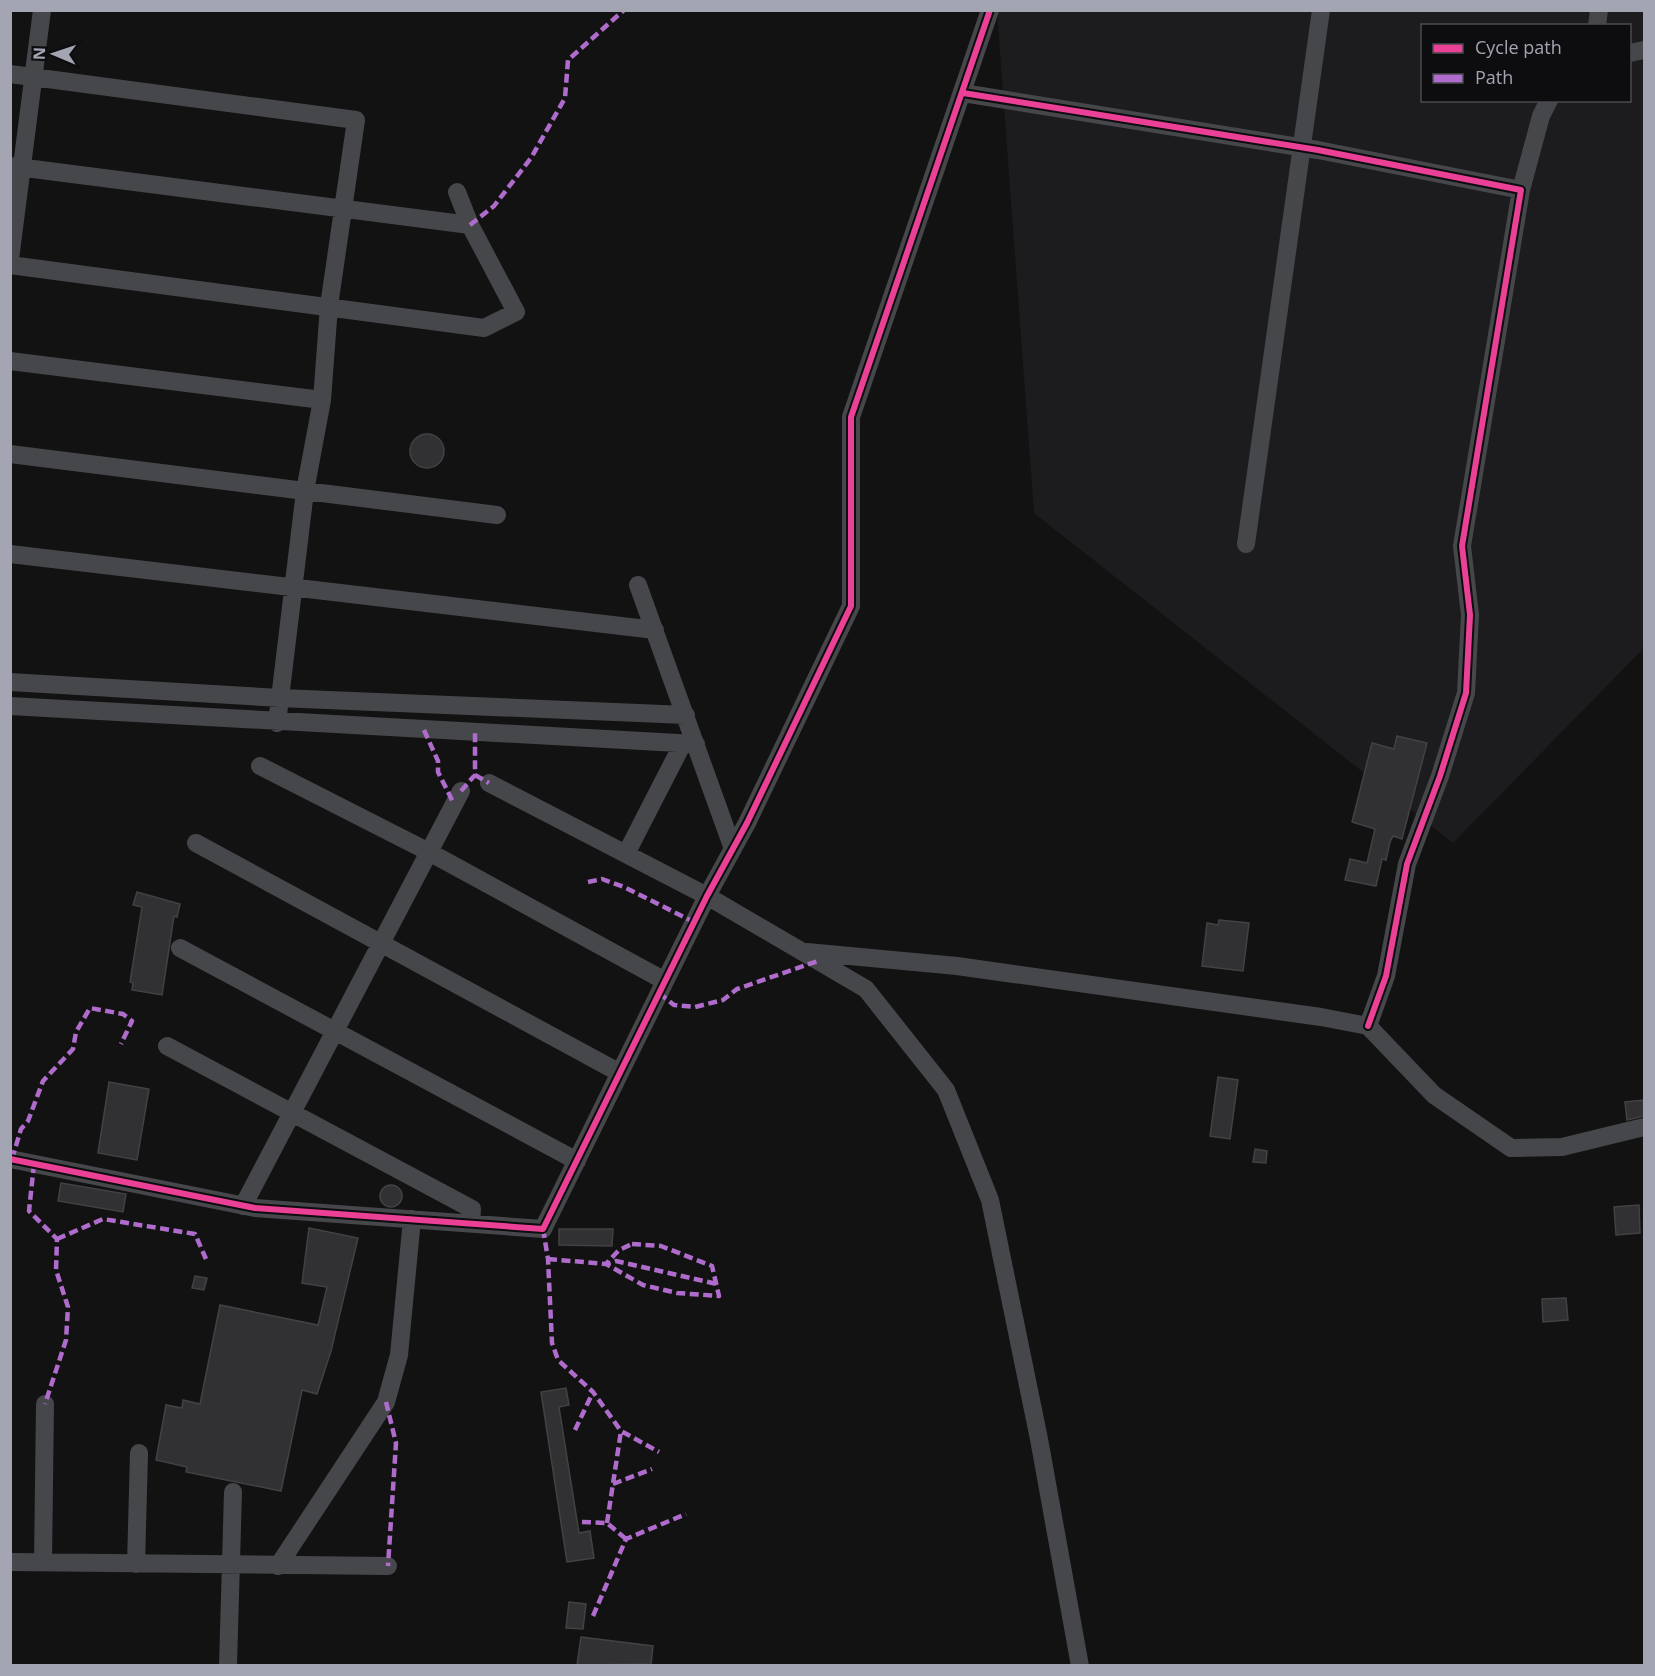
<svg xmlns="http://www.w3.org/2000/svg" width="1655" height="1676" viewBox="0 0 1655 1676" font-family="'Open Sans',sans-serif">
<rect width="100%" height="100%" fill="#121212"/>
<path fill="#1c1c1e" fill-rule="evenodd" d="M 997,11 L 1644,11 L 1644,634 L 1642,650 L 1453,843 L 1034,513 ZM 1422,26 L 1630,26 L 1630,100 L 1422,100 Z"/>
<path fill="#313133" stroke="#424145" stroke-width="1.5" d="M410 451a17 17 0 1 1 34 0a17 17 0 1 1-34 0Z
M 1397,736 L 1427,743 L 1402,839 L 1393,836 L 1390,842 L 1386,860 L 1382,859 L 1376,886 L 1345,880 L 1350,859 L 1367,863 L 1375,829 L 1352,822 L 1372,743 L 1394,749 Z
M 137,892 L 180,904 L 177,917 L 174,916 L 162,995 L 132,990 L 133,983 L 130,982 L 142,907 L 133,905 Z
M 1219,920 L 1249,923 L 1243,971 L 1202,966 L 1207,923 L 1218,925 Z
M 1218,1077 L 1238,1080 L 1230,1139 L 1210,1136 Z
M 109,1082 L 149,1089 L 137,1160 L 98,1153 Z
M 1644,1100 L 1644,1116 L 1627,1120 L 1625,1102 Z
M 1255,1149 L 1267,1151 L 1266,1163 L 1253,1162 Z
M 61,1183 L 126,1194 L 123,1212 L 58,1201 Z
M380 1196a11 11 0 1 1 22 0a11 11 0 1 1-22 0Z
M 1639,1205 L 1640,1233 L 1616,1235 L 1614,1207 Z
M 309,1228 L 358,1238 L 331,1351 L 317,1394 L 302,1390 L 281,1491 L 186,1472 L 187,1467 L 156,1460 L 166,1405 L 182,1408 L 183,1400 L 200,1404 L 220,1305 L 318,1325 L 327,1287 L 302,1283 Z
M 559,1229 L 613,1229 L 612,1246 L 559,1245 Z
M 195,1276 L 207,1278 L 204,1290 L 192,1288 Z
M 1566,1298 L 1568,1320 L 1543,1322 L 1542,1299 Z
M 566,1388 L 569,1405 L 559,1407 L 579,1533 L 590,1531 L 594,1558 L 567,1562 L 541,1392 Z
M 569,1602 L 586,1604 L 583,1629 L 566,1628 Z
M 581,1637 L 653,1646 L 651,1664 L 577,1665 Z"/>
<g fill="none" stroke-linecap="round" stroke-linejoin="round">
<path stroke="#46474b" stroke-width="18" d="M 1597,26 L 1599,10
M 1630,53 L 1644,50
M 10,74 L 356,120 L 329,306 L 322,400 L 305,491 L 277,723
M 963,93 L 1318,150 L 1521,190 L 1462,546 L 1470,615 L 1466,693 L 1440,776 L 1407,864 L 1386,976 L 1368,1026
M 10,166 L 470,225
M 1521,190 L 1541,116 L 1549,100
M 10,259 L 42,10
M 10,265 L 484,328 L 516,312 L 470,225 L 457,192
M 10,361 L 322,400
M 10,454 L 497,515
M 1246,544 L 1321,10
M 10,554 L 655,630
M 638,585 L 733,849
M 10,682 L 280,698 L 686,715
M 10,706 L 696,744
M 260,766 L 429,852 L 665,981
M 489,783 L 707,896 L 866,989 L 946,1090 L 990,1200 L 1039,1439 L 1080,1666
M 196,843 L 620,1073
M 626,854 L 683,743
M 180,948 L 577,1161
M 807,952 L 957,966 L 1321,1017 L 1368,1026 L 1434,1095 L 1511,1148 L 1562,1147 L 1644,1127
M 167,1046 L 472,1209 L 471,1224
M 10,1159 L 255,1208 L 543,1229 L 707,896 L 747,823 L 851,606 L 851,417 L 990,10
M 243,1206 L 461,791
M 10,1562 L 388,1566
M 43,1562 L 45,1404
M 136,1564 L 139,1453
M 278,1566 L 386,1402 L 399,1355 L 412,1219
M 228,1666 L 233,1492"/>
<path stroke="#b06ccc" stroke-width="4.5" stroke-dasharray="9 4.5" stroke-linecap="butt" d="M 470,225 L 494,206 L 531,158 L 565,98 L 568,60 L 624,10
M 424,730 L 438,761 L 438,772 L 454,804
M 475,775 L 489,783
M 461,791 L 475,775 L 475,733
M 588,882 L 602,879 L 624,887 L 694,922
M 659,993 L 674,1005 L 695,1007 L 723,1000 L 737,989 L 818,961
M 12,1159 L 21,1129 L 28,1121 L 43,1081 L 73,1049 L 76,1032 L 90,1008 L 123,1014 L 132,1021 L 121,1044
M 34,1164 L 29,1211 L 57,1239 L 56,1270 L 68,1307 L 66,1340 L 45,1404
M 543,1229 L 548,1259 L 552,1343 L 558,1360 L 593,1392 L 621,1431 L 659,1452
M 57,1239 L 103,1219 L 195,1234 L 206,1259
M 632,1244 L 661,1246 L 712,1266 L 719,1296 L 677,1293 L 643,1285 L 606,1264 L 619,1250 Z
M 548,1259 L 606,1264 L 616,1261 L 717,1284
M 386,1402 L 396,1443 L 388,1566
M 575,1430 L 593,1392
M 613,1484 L 652,1469
M 582,1522 L 607,1523 L 626,1539
M 607,1523 L 621,1431
M 593,1616 L 626,1539 L 686,1514"/>
<defs>
<path id="cycleway" d="M 963,93 L 1318,150 L 1521,190 L 1462,546 L 1470,615 L 1466,693 L 1440,776 L 1407,864 L 1386,976 L 1368,1026
M 10,1159 L 255,1208 L 543,1229 L 707,896 L 747,823 L 851,606 L 851,417 L 990,10"/>
</defs>
<use href="#cycleway" stroke="#0d0c0e" stroke-width="10"/>
<use href="#cycleway" stroke="#ea4096" stroke-width="6"/>
</g>
<rect width="1655" height="1676" fill="none" stroke="#a4a5b2" stroke-width="24"/>
<rect x="1421" y="24" width="210" height="78" fill="#0d0c0e" stroke="#494950" stroke-width="1.5"/>
<rect x="1433" y="44" width="30" height="9" fill="#ea4096" stroke="#494950" stroke-width="1.5"/>
<text x="1475" y="54" font-size="18" fill="#a4a5b2">Cycle path</text>
<rect x="1433" y="74" width="30" height="9" fill="#b06ccc" stroke="#494950" stroke-width="1.5"/>
<text x="1475" y="84" font-size="18" fill="#a4a5b2">Path</text>
<g transform="translate(54 54) rotate(272)" stroke="#0d0c0e" stroke-width="4.5" paint-order="stroke">
<path d="M0-4.5L10 22L0 15L-10 22Z" fill="#a4a5b2"/>
<text y="-9" font-size="16" font-weight="bold" text-anchor="middle" fill="#a4a5b2">N</text>
</g>
</svg>
